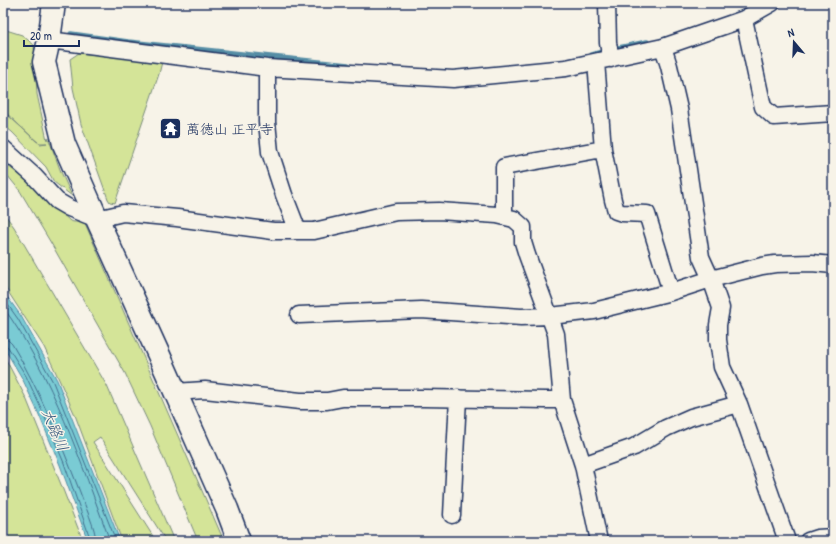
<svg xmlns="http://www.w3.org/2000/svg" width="836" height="544" viewBox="0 0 836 544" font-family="'Patrick Hand','Klee One',sans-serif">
<rect width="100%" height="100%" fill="#f7f3e8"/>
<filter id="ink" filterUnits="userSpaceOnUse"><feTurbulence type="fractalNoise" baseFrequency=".025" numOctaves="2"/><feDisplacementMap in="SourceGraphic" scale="8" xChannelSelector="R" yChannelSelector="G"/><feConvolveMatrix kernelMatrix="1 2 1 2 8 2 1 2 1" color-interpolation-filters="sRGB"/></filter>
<g filter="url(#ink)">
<path fill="#d4e498" stroke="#788a7b" d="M 3,29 L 22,35 L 34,45 L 37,94 L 47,140 L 48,137 L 61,172 L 72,196 L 54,182 L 46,167 L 12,132 L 3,125 L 3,111 L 40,144 L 47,143 L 40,143 L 36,141 L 3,110 Z
M 79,53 L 162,62 L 159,74 L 115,203 L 110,202 L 108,199 L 81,124 L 73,88 L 70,59 Z
M 3,162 L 26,180 L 70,221 L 74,222 L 84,221 L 224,541 L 198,541 L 150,426 L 125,373 L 51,243 L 20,191 L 3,170 Z
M 3,212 L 14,227 L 107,386 L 174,541 L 166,541 L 100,437 L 93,442 L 156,541 L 122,541 L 75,415 L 57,375 L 44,347 L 3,284 Z
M 3,354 L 26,398 L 62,487 L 83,541 L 3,541 Z"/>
<path fill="#7acbd4" stroke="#548da5" d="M 3,291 L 21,316 L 57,380 L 120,541 L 88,541 L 60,465 L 37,410 L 22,378 L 3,346 Z"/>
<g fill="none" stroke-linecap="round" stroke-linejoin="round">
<path stroke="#416d8d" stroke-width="1" d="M 3,298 L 18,319 L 53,382 L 116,541
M 3,307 C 54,377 80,461 110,541
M 3,339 L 8,340 L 12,344 C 40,391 60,441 80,492 C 84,504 96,529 96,541
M 3,344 L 8,347 L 26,376 L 41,408 L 64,463 L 91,541"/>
<path stroke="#548da5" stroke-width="5.5" d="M 71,34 L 128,42 L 348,65
M 591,55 L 614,49 L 647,42"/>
<defs>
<path id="street" d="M 607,3 L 608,43 L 611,59
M 744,19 L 763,107 L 774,117 L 833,113
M 49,40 L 267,68 L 453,79 L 566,68 L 663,47 L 744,19 L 772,3
M 663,47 L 669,66 L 679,109 L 701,257 L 711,279 L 721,308 L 718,325 L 718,340 L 722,367 L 739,404 L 787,541
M 596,62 L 603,149 L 613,200 L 616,211 L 622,213 L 647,214 L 671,292
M 267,68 L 267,122 L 270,152 L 284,195 L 298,231
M 3,148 L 34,176 L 57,201 L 69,208 L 97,219 L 123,213 L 177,218 L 273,231 L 314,231 L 396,212 L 439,211 L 497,215 L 514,219 L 523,227 L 523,242 L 527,255 L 556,334 L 562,400 L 583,465 L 599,541
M 504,216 L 504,167 L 603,149
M 299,315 L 421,310 L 521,317 L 550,316 L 594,311 L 671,292 L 711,279 L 762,266 L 775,264 L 812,263 L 833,265
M 175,392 L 205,390 L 300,401 L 327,401 L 343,398 L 423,398 L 545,400 L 562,400
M 583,465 L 634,447 L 666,428 L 691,417 L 739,404
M 452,515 L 458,398
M 808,541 L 817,538 L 833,537"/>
<path id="secondary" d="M 54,3 L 49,40 L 44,62 L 64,144 L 97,219 L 158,353 L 227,509 L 239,541"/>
</defs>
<use href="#street" stroke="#1b2f5e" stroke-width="19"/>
<use href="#secondary" stroke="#1b2f5e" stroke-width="25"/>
<use href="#street" stroke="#f7f3e8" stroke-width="16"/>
<use href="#secondary" stroke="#f7f3e8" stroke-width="22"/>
</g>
</g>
<defs>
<symbol id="temple-square" viewBox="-11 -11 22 22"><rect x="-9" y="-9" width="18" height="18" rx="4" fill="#1b2f5e" stroke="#f7f3e8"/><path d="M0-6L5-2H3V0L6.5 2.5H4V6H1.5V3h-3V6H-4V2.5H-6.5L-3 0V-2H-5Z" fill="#fff"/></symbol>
</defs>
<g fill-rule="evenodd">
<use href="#temple-square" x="158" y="116" width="25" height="25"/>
</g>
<g text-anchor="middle" stroke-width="3" stroke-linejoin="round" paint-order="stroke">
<g font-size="14" fill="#1b2f5e" stroke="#f7f3e8" text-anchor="start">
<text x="186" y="134">萬徳山 正平寺</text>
</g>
<g font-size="15" font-style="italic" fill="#33567c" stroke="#f7f3e8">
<text transform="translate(55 430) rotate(67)" y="5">大路川</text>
</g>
</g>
<rect width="836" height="544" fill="none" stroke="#f7f3e8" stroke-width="16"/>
<rect x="8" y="8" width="820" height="528" fill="none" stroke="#1b2f5e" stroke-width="1.5" filter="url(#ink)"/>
<g transform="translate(794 42) rotate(341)" stroke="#f7f3e8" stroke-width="3" paint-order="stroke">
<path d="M0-3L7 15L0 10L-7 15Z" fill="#1b2f5e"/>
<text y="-6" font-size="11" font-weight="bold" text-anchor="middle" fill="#1b2f5e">N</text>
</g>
<path d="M24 40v6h55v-6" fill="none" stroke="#1b2f5e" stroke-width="2"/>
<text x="30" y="40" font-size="12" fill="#1b2f5e" stroke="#f7f3e8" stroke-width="3" paint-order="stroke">20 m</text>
</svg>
